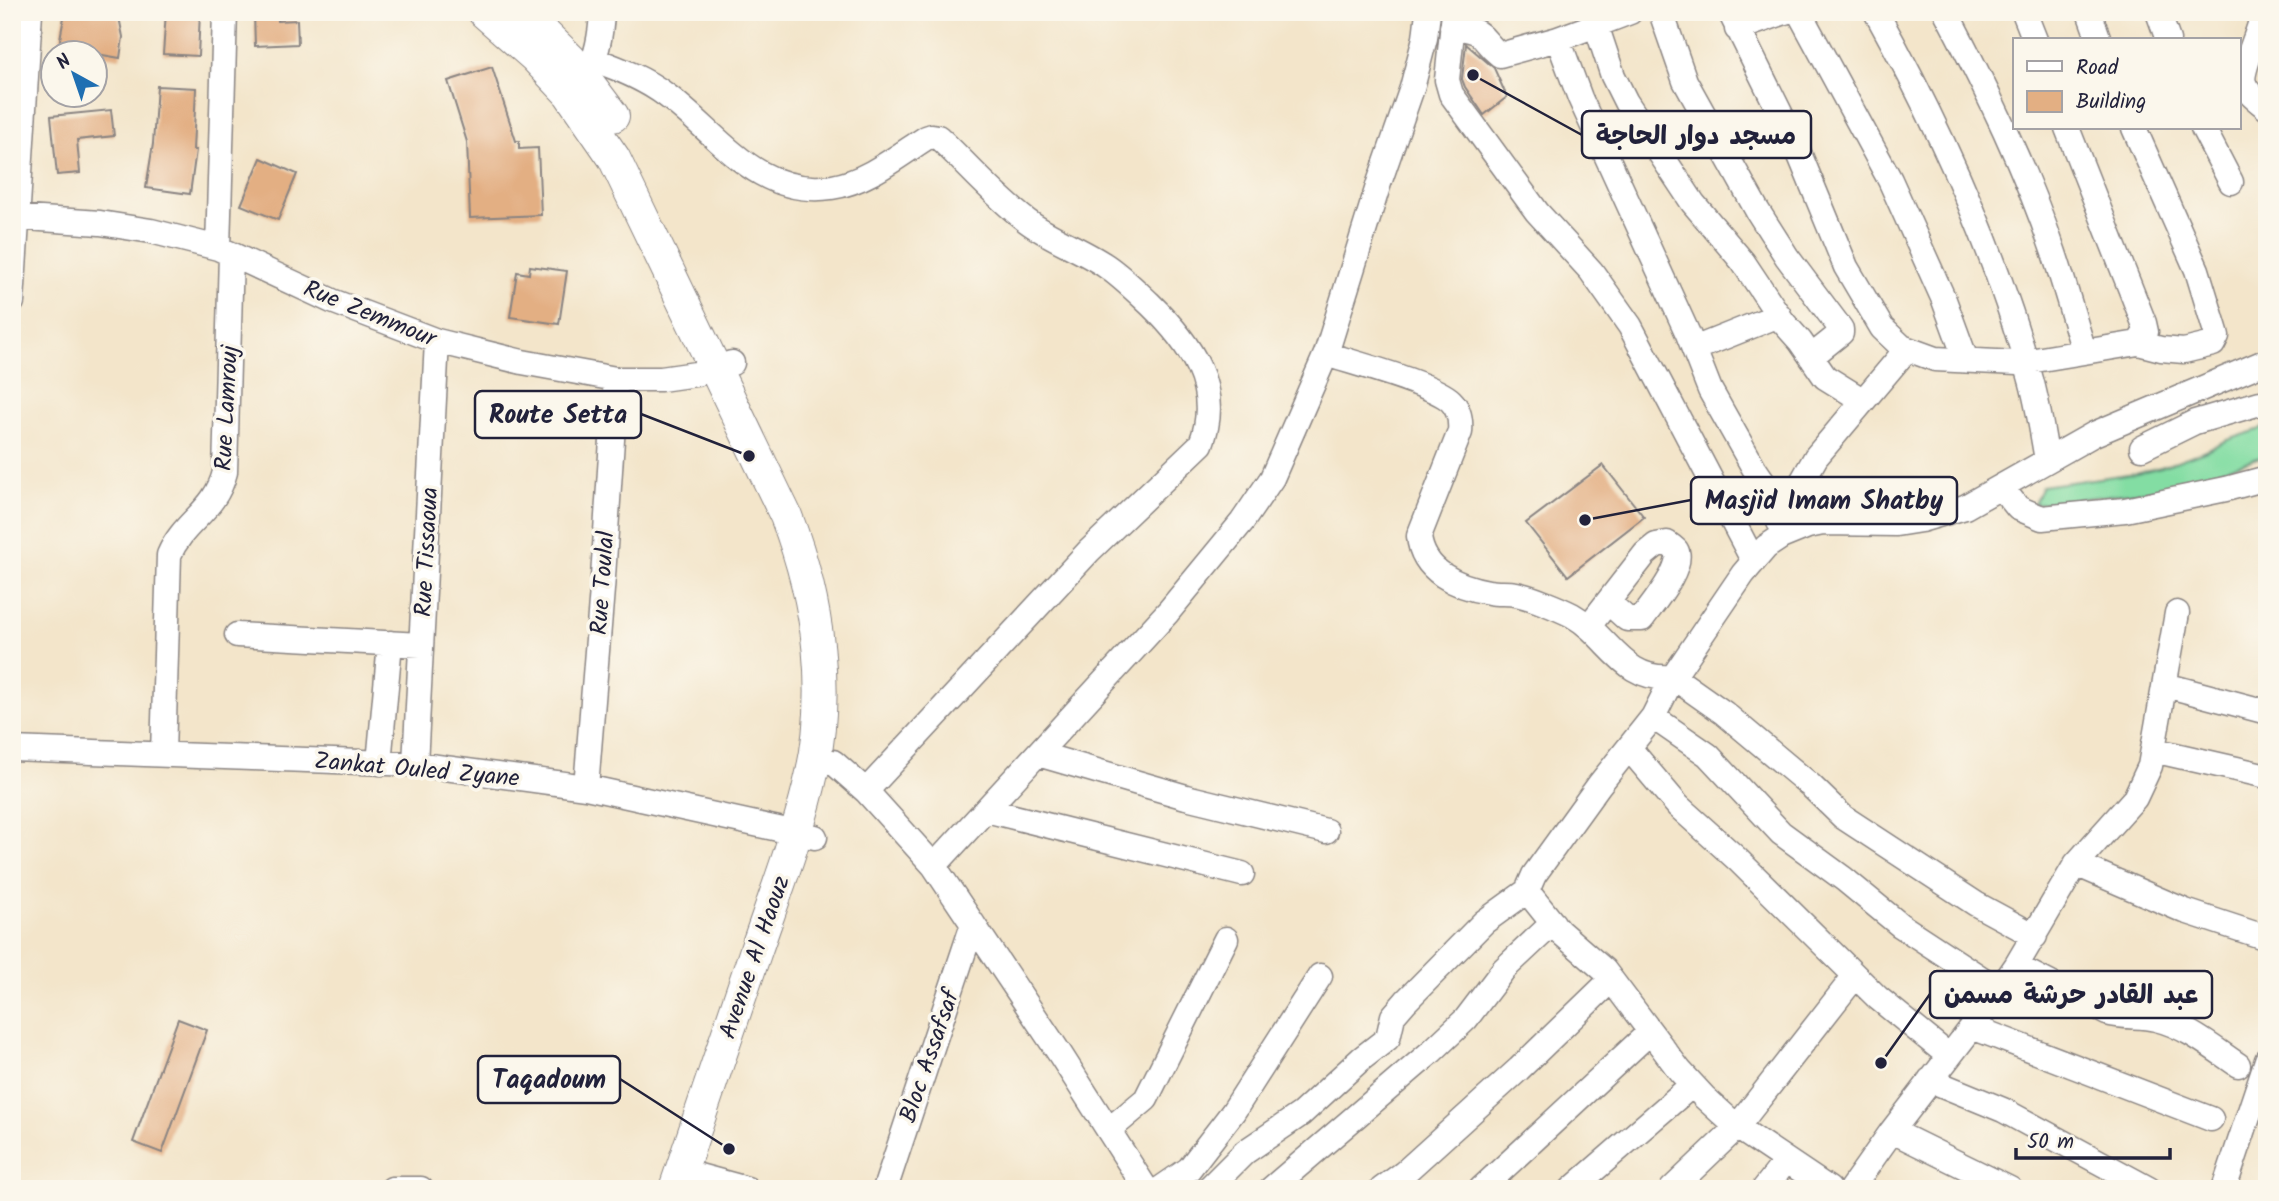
<svg xmlns="http://www.w3.org/2000/svg" width="2279" height="1201" viewBox="0 0 2279 1201" font-family="Kalam,'Playpen Sans Arabic',sans-serif">
<rect width="100%" height="100%" fill="#fbf7ec"/>
<filter id="ink" filterUnits="userSpaceOnUse"><feTurbulence type="fractalNoise" baseFrequency=".0143" numOctaves="2"/><feDisplacementMap in="SourceGraphic" scale="14" xChannelSelector="R" yChannelSelector="G"/><feConvolveMatrix kernelMatrix="1 2 1 2 8 2 1 2 1" color-interpolation-filters="sRGB"/></filter>
<filter id="wash" filterUnits="userSpaceOnUse"><feTurbulence type="fractalNoise" baseFrequency=".00686" numOctaves="4" result="noise"/><feDisplacementMap in="SourceGraphic" scale="28" xChannelSelector="R" yChannelSelector="G"/><feGaussianBlur stdDeviation="1.57" result="paint"/><feColorMatrix in="noise" values="0 0 0 0 0 0 0 0 0 0 0 0 0 0 0 0 0 1.4 0 .05"/><feComposite in="paint" operator="in"/></filter>
<g filter="url(#wash)">
<rect width="100%" height="100%" fill="#f3e5ca"/>
<path fill="#83dda3" stroke="#52806f" stroke-width="2" d="M 2267,427 L 2267,455 L 2215,472 L 2195,482 L 2156,490 L 2034,504 L 2042,486 L 2136,473 L 2161,467 L 2204,451 L 2225,441 Z"/>
<g id="blocks">
<path fill="#e3af83" d="M 65,12 L 118,12 L 123,37 L 120,58 L 62,48 L 60,39 Z
M 166,12 L 200,12 L 198,56 L 163,54 Z
M 254,12 L 278,12 L 278,21 L 297,20 L 298,44 L 255,46 Z
M 1466,44 L 1494,68 L 1507,97 L 1484,115 L 1465,87 L 1462,79 Z
M 492,67 L 516,141 L 519,141 L 519,149 L 538,148 L 541,215 L 470,218 L 467,142 L 448,81 Z
M 157,86 L 196,88 L 193,150 L 196,150 L 190,194 L 146,188 L 153,144 Z
M 111,110 L 114,136 L 77,140 L 80,173 L 57,175 L 51,116 Z
M 261,158 L 297,174 L 278,220 L 241,205 Z
M 530,266 L 567,271 L 559,324 L 510,317 L 517,272 L 529,274 Z
M 1603,465 L 1644,517 L 1568,576 L 1526,523 Z
M 178,1019 L 207,1030 L 162,1153 L 133,1142 Z"/>
</g>
</g>
<g filter="url(#ink)">
<use href="#blocks" fill-opacity="0" stroke="#8a8482" stroke-width="2"/>
<g fill="none" stroke-linecap="round" stroke-linejoin="round">
<defs>
<path id="minor" d="M 1661,12 L 1685,81 L 1757,210 L 1787,257 L 1841,329 L 1841,333 L 1811,357
M 1730,12 L 1794,141 L 1846,267 L 1882,328 L 1902,347 L 1935,359 L 2017,363 L 2138,343 L 2161,349 L 2184,351 L 2213,344 L 2217,336 L 2216,332 L 2197,270 L 2134,128
M 1799,12 L 1890,180 L 1944,300 L 1966,360
M 1876,12 C 1940,128 1995,248 2030,376 C 2038,403 2042,432 2047,460
M 1946,12 C 1987,90 2026,170 2054,253 C 2065,286 2074,319 2084,351
M 2024,12 L 2035,40
M 2089,12 L 2099,40
M 2158,12 L 2168,40
M 2263,12 C 2261,30 2240,70 2244,83 C 2247,94 2259,101 2267,108
M 1454,13 L 1447,80 L 1451,94 L 1537,212 L 1591,271 L 1630,326 L 1753,560
M 1596,25 L 1630,12
M 1452,27 C 1489,31 1476,36 1500,55 L 1558,39 L 1580,98 L 1688,334 L 1710,390 L 1754,468 L 1767,487 L 1786,508 L 1808,526
M 1737,29 L 1785,12
M 1558,39 L 1596,25 L 1613,76 L 1626,102 L 1693,203 L 1743,262 L 1783,322 L 1800,341 L 1825,377 L 1862,400
M 595,60 C 620,69 645,79 666,95 C 719,134 757,198 832,187 C 866,182 898,156 926,138 L 932,136 L 938,137 C 968,165 994,196 1027,221 C 1051,239 1081,249 1106,266 C 1122,277 1136,291 1150,304 C 1189,342 1223,388 1201,444 L 1089,551 L 866,791
M 588,72 C 598,54 601,33 602,12
M 2067,128 L 2144,323 L 2146,332 L 2138,343
M 2203,128 L 2231,182
M 12,217 L 100,223 L 151,231 L 218,248 L 332,301 L 437,341 L 522,362 L 616,379 L 661,379 L 696,374 L 732,363
M 218,248 L 225,12
M 12,302 L 30,12
M 1694,349 L 1779,315
M 1326,354 C 1353,363 1434,384 1451,401 C 1459,409 1461,421 1460,432 L 1419,536 C 1422,571 1457,587 1489,592 C 1498,594 1507,592 1516,594 C 1531,597 1558,608 1572,615 C 1610,636 1622,682 1673,677 L 1724,713 L 1810,785 L 1843,817 L 1976,904 L 2035,936
M 2142,448 L 2195,422 L 2260,403
M 2002,488 L 2018,508 L 2042,518 L 2125,510 L 2226,489 L 2267,478
M 1779,522 L 1816,457 L 1907,349
M 1589,626 L 1645,554 L 1656,545 L 1667,543 C 1670,545 1673,547 1676,550 C 1686,565 1651,606 1642,619 L 1627,619 L 1608,602
M 237,635 L 421,645
M 2165,685 L 2267,712
M 1653,717 L 1708,755 L 1781,833 L 1844,879 L 1900,925 L 1999,990
M 1629,748 L 1678,806 L 1737,859 L 1878,998 L 1948,1055
M 12,749 L 415,764 L 586,787 L 815,837
M 2153,750 L 2267,776
M 163,754 L 169,555 C 184,520 215,512 225,472 L 231,254
M 1038,754 L 1186,797 L 1326,831
M 833,762 L 866,791 L 934,866 L 1060,1054 L 1146,1189
M 379,763 L 390,643
M 415,764 L 437,341
M 586,787 L 603,577 L 616,379
M 986,810 L 1242,874
M 2076,864 L 2185,911 L 2267,938
M 934,866 L 1168,612 L 1242,522 L 1272,478 L 1326,354 L 1379,183 L 1412,88 L 1425,38 L 1428,12
M 1527,891 L 1559,931 L 1604,970 L 1680,1071 L 1704,1097 L 1737,1127 L 1855,976
M 2016,966 L 2107,1013 C 2124,1018 2140,1015 2156,1019 C 2186,1026 2213,1048 2238,1065
M 1972,1027 L 2211,1119
M 1930,1080 L 2003,1110 L 2149,1189
M 1109,1130 L 1146,1099 L 1226,939
M 1892,1131 L 2010,1189
M 681,1171 L 747,1189
M 392,1189 L 421,1189
M 885,1189 L 973,924
M 1160,1189 L 1189,1169 L 1233,1112 L 1320,976
M 1208,1189 L 1245,1152 L 1301,1114 L 1361,1059 L 1388,1038 L 1393,1016 L 1406,1001 L 1484,922 L 1527,891 L 1534,875 L 1599,785 L 1653,717 L 1673,677 L 1743,574 L 1766,547 L 1781,537 L 1808,526 L 1823,523 L 1896,524 L 1921,520 L 1965,507 L 2094,434 L 2267,361
M 1271,1189 L 1431,1052 L 1466,1019 L 1504,969 L 1553,923
M 1382,1189 L 1404,1173 L 1519,1069 L 1611,980
M 1481,1189 L 1650,1032
M 1572,1189 L 1692,1085
M 1672,1189 L 1737,1127 L 1829,1189
M 1764,1189 L 1786,1161
M 1851,1189 L 1892,1131 L 1989,1005 L 2016,966 L 2076,864 L 2135,798 L 2150,766 L 2177,613
M 2224,1189 L 2267,1060"/>
<path id="major" d="M 484,12 L 535,57 L 569,93 L 614,158 L 786,516 C 819,602 832,696 809,786 C 795,843 774,898 755,953 C 728,1031 702,1110 675,1189
M 522,12 L 571,60 L 613,116"/>
</defs>
<use href="#minor" stroke="#8a8482" stroke-width="27"/>
<use href="#major" stroke="#8a8482" stroke-width="34"/>
<use href="#minor" stroke="#fff" stroke-width="24"/>
<use href="#major" stroke="#fff" stroke-width="32"/>
</g>
</g>
<g text-anchor="middle" stroke-width="7" stroke-linejoin="round" paint-order="stroke">
<g font-size="24" fill="#22223b" stroke="#fbf7ec">
<text transform="translate(370 313) rotate(22)" y="8">Rue Zemmour</text>
<text transform="translate(226 408) rotate(-87)" y="8">Rue Lamrouj</text>
<text transform="translate(426 552) rotate(-87)" y="8">Rue Tissaoua</text>
<text transform="translate(602 583) rotate(-86)" y="8">Rue Toulal</text>
<text transform="translate(417 769) rotate(5)" y="8">Zankat Ouled Zyane</text>
<text transform="translate(754 957) rotate(-71)" y="8">Avenue Al Haouz</text>
<text transform="translate(929 1056) rotate(-71)" y="8">Bloc Assafsaf</text>
</g>
</g>
<path fill="none" stroke="#22223b" stroke-width="2.5" d="M1473 75L1582 135M749 456L641 414M1585 520L1691 500M1881 1063L1930 994M729 1149L620 1079"/>
<g fill="#22223b" stroke="#fbf7ec" stroke-width="2.5">
<circle cx="1473" cy="75" r="7"/>
<circle cx="749" cy="456" r="7"/>
<circle cx="1585" cy="520" r="7"/>
<circle cx="1881" cy="1063" r="7"/>
<circle cx="729" cy="1149" r="7"/>
</g>
<g fill="#fbf7ec" stroke="#22223b" stroke-width="2.5">
<rect x="1582" y="111" width="229" height="47" rx="7"/>
<rect x="475" y="391" width="166" height="47" rx="7"/>
<rect x="1691" y="477" width="266" height="47" rx="7"/>
<rect x="1930" y="971" width="282" height="47" rx="7"/>
<rect x="478" y="1056" width="142" height="47" rx="7"/>
</g>
<g font-size="26" text-anchor="middle" font-weight="bold" fill="#22223b">
<text x="1696" y="144">مسجد دوار الحاجة</text>
<text x="558" y="423">Route Setta</text>
<text x="1824" y="509">Masjid Imam Shatby</text>
<text x="2071" y="1003">عبد القادر حرشة مسمن</text>
<text x="549" y="1088">Taqadoum</text>
</g>
<rect width="2279" height="1201" fill="none" stroke="#fbf7ec" stroke-width="42"/>
<rect x="2013" y="38" width="228" height="91" fill="#fbf7ec" stroke="#a4a2a5" stroke-width="2"/>
<rect x="2027" y="61" width="35" height="10" fill="#ffffff" stroke="#a4a2a5" stroke-width="2"/>
<text x="2076" y="74" font-size="21" fill="#22223b">Road</text>
<rect x="2027" y="91" width="35" height="21" fill="#e3af83" stroke="#a4a2a5" stroke-width="2"/>
<text x="2076" y="108" font-size="21" fill="#22223b">Building</text>
<g transform="translate(74 74) rotate(320)"><circle r="33" fill="#fbf7ec" stroke="#a4a2a5" stroke-width="2"/>
<path d="M0-5L12 26L0 18L-12 26Z" fill="#1f6fb2"/>
<text y="-10" font-size="19" font-weight="bold" text-anchor="middle" fill="#22223b">N</text>
</g>
<path d="M2016 1148v10h154v-10" fill="none" stroke="#22223b" stroke-width="3.5"/>
<text x="2027" y="1148" font-size="21" fill="#22223b" stroke="#fbf7ec" stroke-width="5" paint-order="stroke">50 m</text>
</svg>
